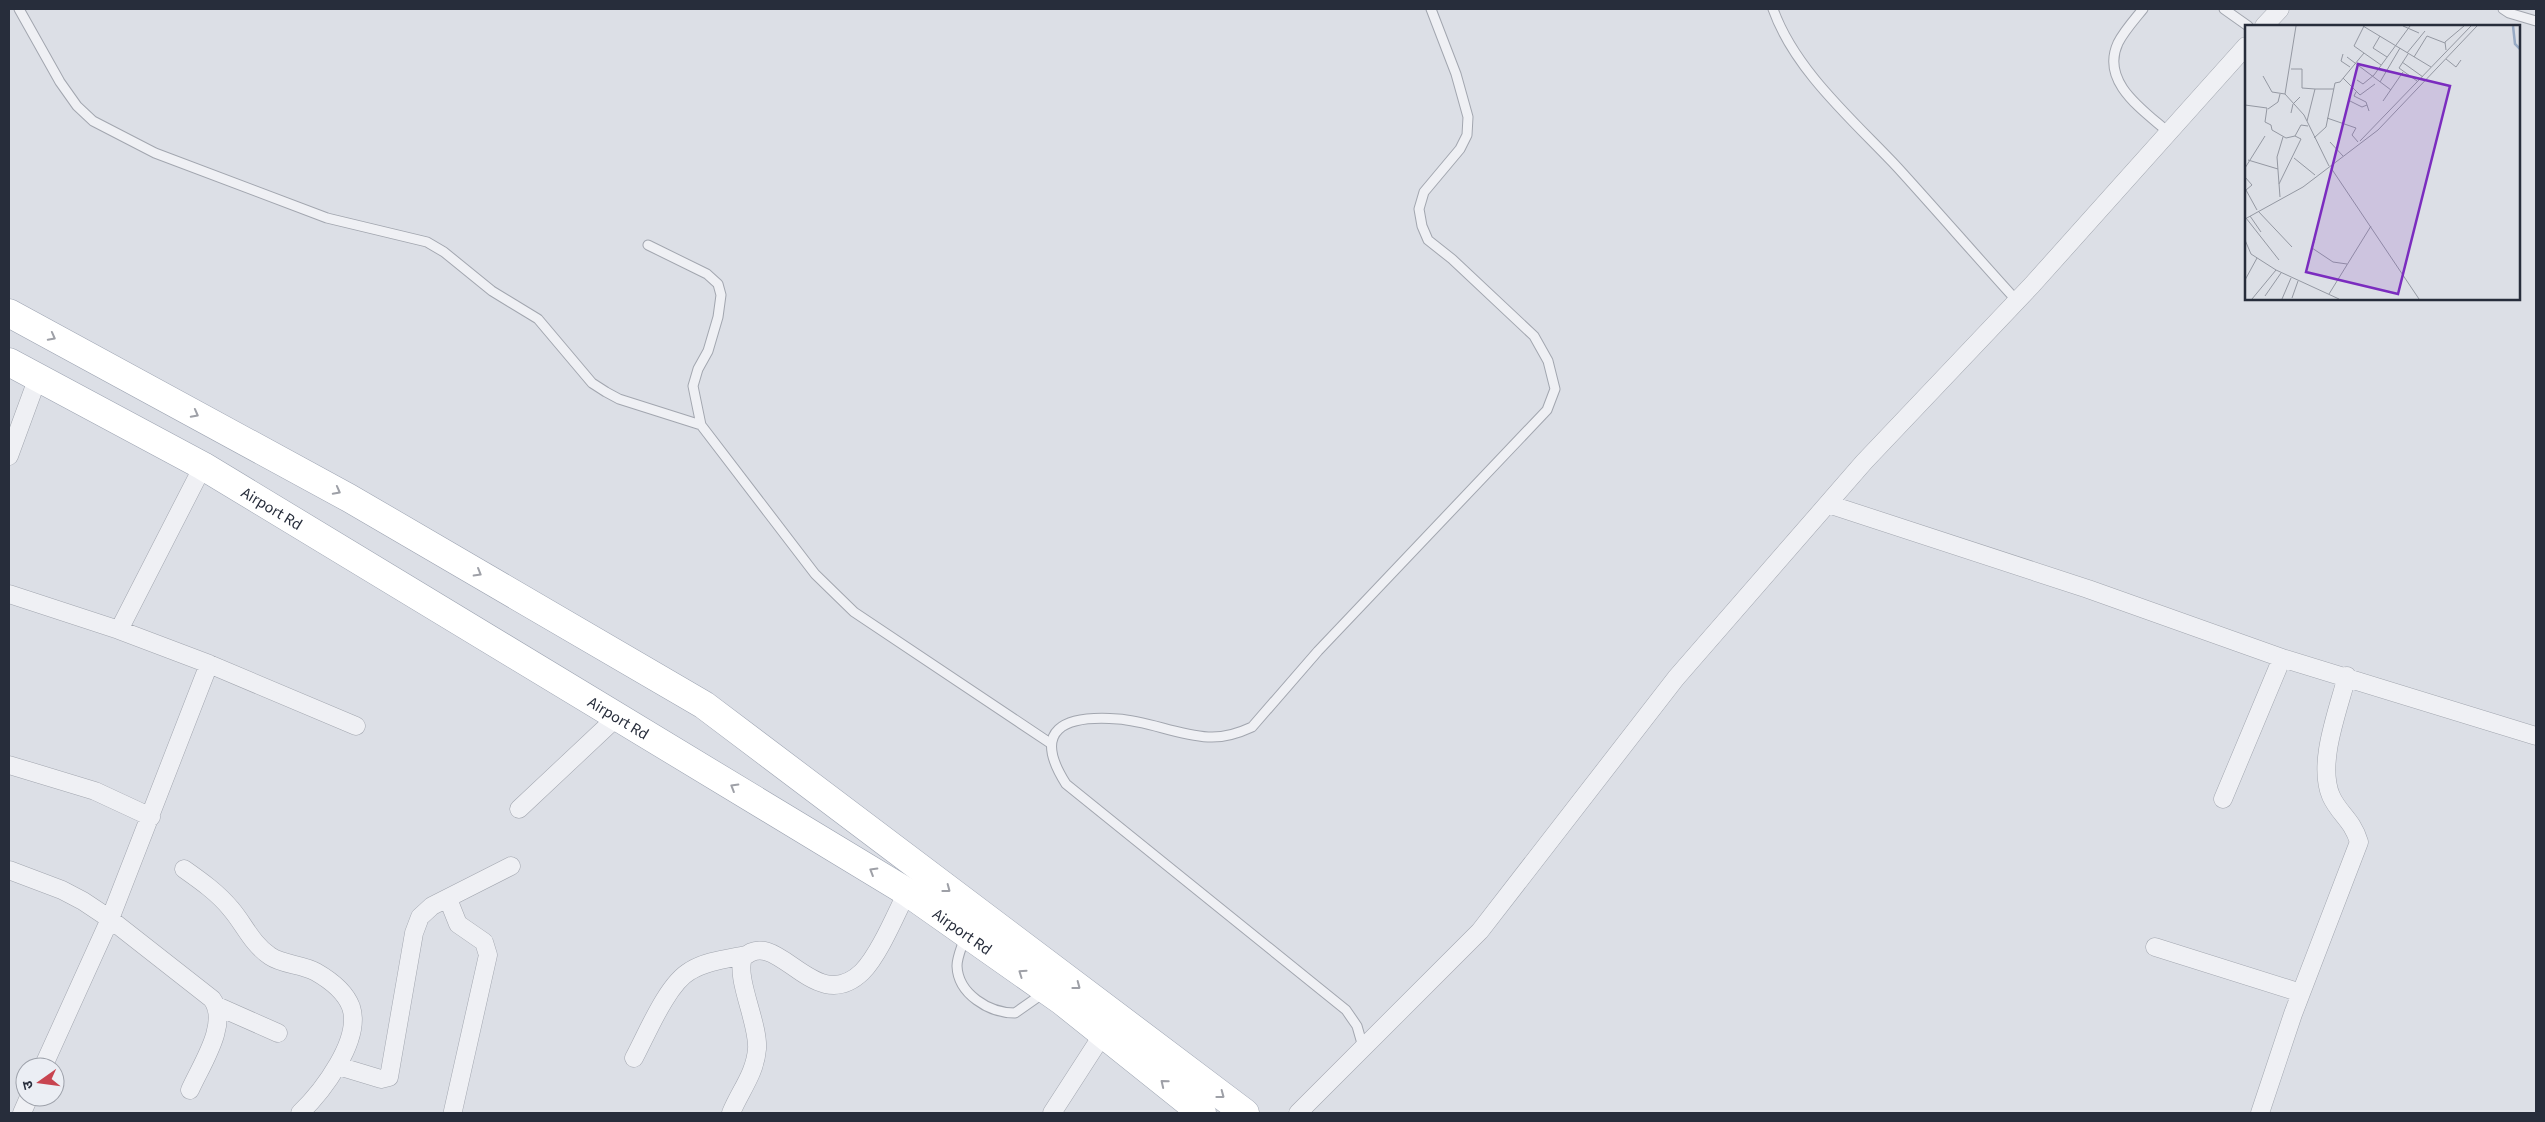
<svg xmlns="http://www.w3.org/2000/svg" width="2545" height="1122" viewBox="0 0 2545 1122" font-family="'Source Sans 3','Noto Sans Devanagari',sans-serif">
<rect width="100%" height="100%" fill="#dcdfe6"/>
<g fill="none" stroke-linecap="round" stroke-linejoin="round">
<defs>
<path id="lane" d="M 19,9 L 60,82 L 77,106 L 93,121 L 155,153 L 327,218 L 427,242 L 444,252 L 492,291 L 538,319 L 592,383 L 606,392 L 619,399 L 701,425
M 1773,9 C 1795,71 1854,121 1898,168 C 1938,212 1977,257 2017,301
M 2143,9 C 2135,19 2124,31 2118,43 C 2100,82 2143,110 2168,132
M 2224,9 L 2248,26
M 2503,9 L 2509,13 L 2536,21
M 648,245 L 707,274 L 718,284 L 721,295 L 718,317 L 708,351 L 698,369 L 693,386 L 701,425 L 815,574 L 854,612 L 1050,743
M 965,936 C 963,945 957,956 957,966 C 958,994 989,1013 1015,1013 L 1045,992
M 1363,1047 L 1357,1026 L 1346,1010 L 1066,784 C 1031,729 1064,715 1118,719 C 1148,721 1177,735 1208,737 C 1224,738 1237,734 1252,727 L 1318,651 L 1547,410 L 1555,389 L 1548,361 L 1534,336 L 1452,259 L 1428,240 L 1422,226 L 1419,209 L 1424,192 L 1460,149 L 1467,135 L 1468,117 L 1456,74 L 1431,9"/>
<path id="street" d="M 2264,26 L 2280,9
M 9,456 L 38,377
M 1828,504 L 2088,589 L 2282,658 L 2536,736
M 9,594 L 119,630 L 209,664 L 356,726
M 119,630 L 203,466
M 9,765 L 95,791 L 151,817
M 2223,799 L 2282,658
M 519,809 L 618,716
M 184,869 C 201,881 218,893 231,909 C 244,924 252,944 270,956 C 283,965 302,964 316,972 C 330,980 345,991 351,1007 C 362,1040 322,1092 300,1113
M 9,870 L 62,890 L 83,901 L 110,919 L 212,999 C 230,1023 201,1065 190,1090
M 448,899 L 458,924 L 484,942 L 488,955 L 453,1111
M 2155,947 L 2301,993
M 217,1006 L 278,1033
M 634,1058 C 647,1034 667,984 690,971 C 706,961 727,959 746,955
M 338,1066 L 381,1079 L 389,1077 L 414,933 L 420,917 L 432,906 L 511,866
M 43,1067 L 110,919 L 209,664
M 22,1113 L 29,1097
M 731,1113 C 740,1091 755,1074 757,1049 C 759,1024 735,978 743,958 C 777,924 814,1018 862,972 C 879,955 896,914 907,892
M 1052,1113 L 1103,1034
M 1298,1113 L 1480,931 L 1676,678 L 1864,462 L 2032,285 L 2246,46
M 2260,1113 L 2293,1014 L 2359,842 C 2352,819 2339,814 2331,796 C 2317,763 2338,711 2347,676"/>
<g id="primary">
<path d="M 9,313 L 349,498 L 704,705 L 1245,1113"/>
<path id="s1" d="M 9,362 L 203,466 L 907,892 L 1062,1001 L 1202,1113"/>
</g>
</defs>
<use href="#lane" stroke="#a2a6af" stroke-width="11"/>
<use href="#street" stroke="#a2a6af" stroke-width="19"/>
<use href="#primary" stroke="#9ca3b1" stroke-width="29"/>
<use href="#lane" stroke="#eff0f4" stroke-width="9"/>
<use href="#street" stroke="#eff0f4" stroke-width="18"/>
<use href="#primary" stroke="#fff" stroke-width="28"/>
</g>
<defs><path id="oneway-chevron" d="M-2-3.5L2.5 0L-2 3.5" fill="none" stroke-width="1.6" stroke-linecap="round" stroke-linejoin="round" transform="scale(1.25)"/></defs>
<g stroke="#9ea0a7">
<use href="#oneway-chevron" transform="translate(52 337) rotate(28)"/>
<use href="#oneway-chevron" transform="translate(195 414) rotate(28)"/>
<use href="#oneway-chevron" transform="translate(337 491) rotate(28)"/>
<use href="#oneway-chevron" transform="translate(478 573) rotate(30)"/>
<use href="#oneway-chevron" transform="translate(734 787) rotate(-149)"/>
<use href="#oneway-chevron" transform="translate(873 871) rotate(-149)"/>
<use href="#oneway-chevron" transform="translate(947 889) rotate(37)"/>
<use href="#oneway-chevron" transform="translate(1022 973) rotate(-145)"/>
<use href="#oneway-chevron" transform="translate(1077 986) rotate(37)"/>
<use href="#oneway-chevron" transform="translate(1164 1083) rotate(-141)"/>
<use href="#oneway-chevron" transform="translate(1221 1095) rotate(37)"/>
</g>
<g text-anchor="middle" stroke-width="4" stroke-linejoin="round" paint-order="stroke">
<g font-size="16" fill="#272d3b" stroke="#ebeef4">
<text dy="6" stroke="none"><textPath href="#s1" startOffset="301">Airport Rd</textPath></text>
<text dy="6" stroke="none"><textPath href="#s1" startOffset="706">Airport Rd</textPath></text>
<text dy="6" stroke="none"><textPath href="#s1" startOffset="1111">Airport Rd</textPath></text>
</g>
</g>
<g transform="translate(2245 25)">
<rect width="275" height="275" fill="#dcdfe6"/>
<path fill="none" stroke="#98abc5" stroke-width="2.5" d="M 268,1 L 270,19 L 275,24"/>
<path fill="none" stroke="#9498a2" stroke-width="1" d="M 51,1 L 40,69 L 59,90 L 84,141M 118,1 L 186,42M 119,1 L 109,21 L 136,40M 158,1 L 174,8M 135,11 L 128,23 L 142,32M 201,25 L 200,17 L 219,1M 162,28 L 180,6M 98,29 L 96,36 L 105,42M 163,29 L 154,43 L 172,56M 102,32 L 146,65M 169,32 L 182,11 L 200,18M 201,34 L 211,42 L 216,35M 157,37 L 178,52M 46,44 L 57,44 L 57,63 L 70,64M 18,51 L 27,67 L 40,69M 98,53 L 115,70 L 130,59M 112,55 L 118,59 L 129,50 L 165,1M 135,57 L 155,23M 111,67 L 109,71 L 121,77 L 124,86M 105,76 L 117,82 L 122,80M 138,76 L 158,47M 0,80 L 22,83 L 20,97 L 26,100 L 27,105 L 41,113 L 50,111 L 56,114 L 34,159M 23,84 L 33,77 L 35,69M 46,88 L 48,79 L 55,72M 82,93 L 111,103 L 107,110 L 113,117M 62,96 L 70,64 L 89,64M 50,111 L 56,100 L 63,101M 69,113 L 81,102 L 90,58 L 95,57 L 119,28M 115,116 L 226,1M 85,117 L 98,131M 49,133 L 70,150M 3,135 L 33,144M 0,143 L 20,111M 86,143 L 174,274M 0,152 L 7,160 L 1,165M 1,165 L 12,185M 35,172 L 32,132 L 38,112M 13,186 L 47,222M 5,191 L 16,207M 1,193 L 34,235M 0,194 L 58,162 L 133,105 L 232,1M 70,214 L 67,223 L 88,237 L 102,239M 0,215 L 6,229 L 31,245 L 94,274M 0,255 L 12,233M 84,269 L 126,201M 20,271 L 36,248M 47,273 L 53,256M 7,274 L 31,245M 37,274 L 46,253"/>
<path fill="#7b2cbf" fill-opacity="0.15" stroke="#7b2cbf" stroke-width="2.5" d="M 113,39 L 205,61 L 153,269 L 61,247 Z"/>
<rect width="275" height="275" fill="none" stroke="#272d3b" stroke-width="2.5"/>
</g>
<rect width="2545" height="1122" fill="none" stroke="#272d3b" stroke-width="20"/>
<g transform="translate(40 1082) rotate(256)"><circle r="24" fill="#ebeef4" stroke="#9da1aa"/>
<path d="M0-4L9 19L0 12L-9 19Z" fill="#c84450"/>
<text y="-8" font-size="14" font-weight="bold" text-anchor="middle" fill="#272d3b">उ</text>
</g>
</svg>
